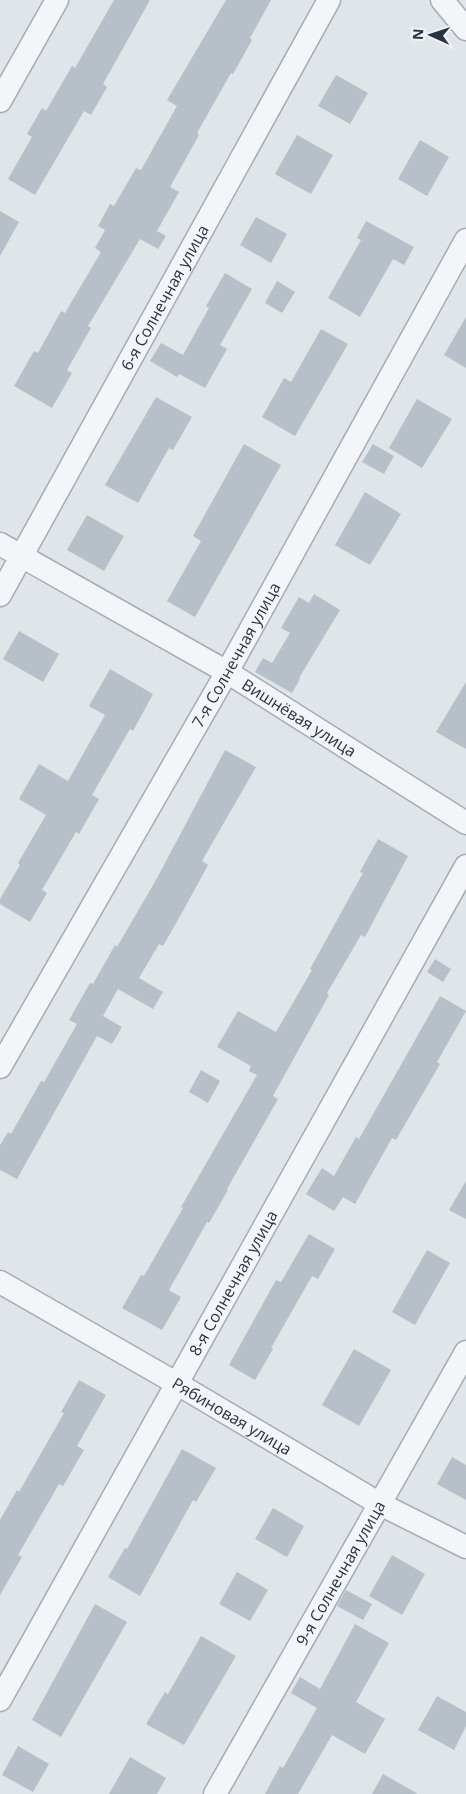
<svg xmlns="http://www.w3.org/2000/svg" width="466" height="1794" viewBox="0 0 466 1794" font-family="'Open Sans',sans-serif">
<rect width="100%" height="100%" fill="#e0e5ea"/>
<path fill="#b7bfc8" d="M 114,0 L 150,0 L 103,84 L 107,87 L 91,115 L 84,111 L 35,195 L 8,179 L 32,137 L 27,134 L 42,108 L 46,111 L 72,66 L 75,68 Z
M 226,0 L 271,0 L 250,38 L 252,40 L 233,74 L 231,73 L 197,133 L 199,135 L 170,187 L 179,192 L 157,231 L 166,236 L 158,249 L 140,239 L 88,326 L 91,328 L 67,370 L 72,373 L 52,408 L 14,386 L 34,351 L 38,353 L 61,311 L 65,313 L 101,252 L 95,248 L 105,230 L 98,226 L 110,204 L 114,206 L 136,168 L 141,170 L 177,106 L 167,100 Z
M 336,75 L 368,93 L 350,124 L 318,106 Z
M 297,135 L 333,155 L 311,194 L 275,174 Z
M 420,140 L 449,157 L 427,196 L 398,179 Z
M 0,211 L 19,222 L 0,256 Z
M 256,217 L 287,234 L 271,263 L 240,245 Z
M 366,221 L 414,247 L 404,265 L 393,259 L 360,317 L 328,298 L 361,240 L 357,238 Z
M 225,273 L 252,289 L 220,345 L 227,349 L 205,388 L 179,374 L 177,377 L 150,361 L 161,343 L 183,355 L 209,308 L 206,306 Z
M 277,281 L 295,292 L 282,313 L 265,303 Z
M 466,317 L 466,368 L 444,355 Z
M 321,329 L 348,344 L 295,436 L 262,417 L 284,378 L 291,382 Z
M 156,397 L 192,417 L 173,450 L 169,448 L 138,503 L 105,485 Z
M 417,399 L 452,419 L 422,468 L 389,448 Z
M 244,444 L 281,465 L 195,617 L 167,601 L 201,541 L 193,536 Z
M 373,444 L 394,456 L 384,474 L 362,462 Z
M 365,492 L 401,514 L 370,565 L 335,545 Z
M 87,515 L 124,536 L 104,571 L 67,550 Z
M 314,594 L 340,610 L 299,678 L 300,679 L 292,693 L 255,672 L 263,658 L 272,663 L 290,633 L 281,628 L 299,597 L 309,603 Z
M 19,631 L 59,654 L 43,682 L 3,659 Z
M 110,669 L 153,694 L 133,731 L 130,729 L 92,795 L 99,799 L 79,834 L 76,832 L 42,890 L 47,893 L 30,922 L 0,904 L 0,899 L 20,865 L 18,863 L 46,815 L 19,799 L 39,764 L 68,781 L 105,715 L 89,706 Z
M 466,682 L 466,749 L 436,732 Z
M 225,750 L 256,767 L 202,861 L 208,865 L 183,911 L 163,946 L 159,944 L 139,978 L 163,992 L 153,1009 L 118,989 L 103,1016 L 122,1027 L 112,1044 L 97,1036 L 17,1179 L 0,1170 L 0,1145 L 8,1132 L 11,1134 L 41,1081 L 44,1082 L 77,1024 L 69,1020 L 90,983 L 93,984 L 115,945 L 117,947 L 156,880 Z
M 378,839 L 408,856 L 365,937 L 361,935 L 327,993 L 329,995 L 273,1096 L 278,1099 L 227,1189 L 228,1190 L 209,1223 L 207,1222 L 169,1290 L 181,1297 L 162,1330 L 122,1308 L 141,1275 L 144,1276 L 183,1208 L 181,1207 L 257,1075 L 249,1071 L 251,1066 L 217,1047 L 238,1011 L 276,1032 L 312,970 L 310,969 L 363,873 L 360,872 Z
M 435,959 L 451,969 L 443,982 L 427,972 Z
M 440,996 L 466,1011 L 437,1062 L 440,1064 L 396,1140 L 392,1138 L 355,1204 L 343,1197 L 334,1211 L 306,1194 L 322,1168 L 334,1176 L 356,1137 L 359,1139 Z
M 201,1070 L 220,1081 L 208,1103 L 189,1092 Z
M 466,1181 L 466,1219 L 449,1210 Z
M 309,1234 L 335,1249 L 318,1279 L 312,1276 L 271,1348 L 273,1349 L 255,1380 L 229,1365 L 276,1280 L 281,1282 Z
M 427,1250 L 450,1263 L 415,1325 L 392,1312 Z
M 354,1349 L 391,1370 L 359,1426 L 322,1405 Z
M 79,1380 L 106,1395 L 77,1446 L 84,1450 L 63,1486 L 59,1484 L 18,1555 L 22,1557 L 0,1595 L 0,1520 L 17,1490 L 19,1492 L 64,1413 L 61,1412 Z
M 182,1449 L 216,1468 L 196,1502 L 193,1500 L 140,1596 L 108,1577 L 125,1548 L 127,1549 Z
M 452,1457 L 466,1465 L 466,1500 L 437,1484 Z
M 273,1508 L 304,1526 L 287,1557 L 255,1539 Z
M 392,1555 L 425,1574 L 402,1615 L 369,1596 Z
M 237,1572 L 268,1590 L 250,1621 L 219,1604 Z
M 346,1590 L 372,1604 L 363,1620 L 337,1606 Z
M 95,1604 L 127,1622 L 61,1737 L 32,1720 Z
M 355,1624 L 389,1643 L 356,1702 L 385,1719 L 365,1754 L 332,1735 L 298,1794 L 265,1794 L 280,1766 L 283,1768 L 317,1708 L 291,1693 L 300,1677 L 320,1689 Z
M 201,1636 L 236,1656 L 184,1745 L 146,1724 L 165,1692 L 168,1694 Z
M 437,1696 L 466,1712 L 466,1726 L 454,1750 L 418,1730 Z
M 18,1746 L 49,1764 L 33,1792 L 2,1775 Z
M 130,1757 L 166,1778 L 157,1794 L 109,1794 Z
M 383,1774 L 418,1794 L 372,1794 Z"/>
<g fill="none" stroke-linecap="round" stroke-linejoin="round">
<defs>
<g id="minor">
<path d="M 442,0 L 466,29"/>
<path d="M 0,101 L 57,0"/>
<path id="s1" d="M 0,544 L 227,672 L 466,823"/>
<path id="s2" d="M 0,595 L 329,0"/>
<path id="s3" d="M 0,1067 L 227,672 L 466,240"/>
<path id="s4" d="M 0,1282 L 176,1383 L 380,1504 L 466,1547"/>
<path id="s5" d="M 0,1700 L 466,866"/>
<path id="s6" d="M 215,1794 L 466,1352"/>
</g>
</defs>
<use href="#minor" stroke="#a5acb5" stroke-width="25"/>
<use href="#minor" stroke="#f3f5f8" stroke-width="22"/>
</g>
<g text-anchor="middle" stroke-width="5" stroke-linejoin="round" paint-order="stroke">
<g font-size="16" fill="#273443" stroke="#f0f4f8">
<text dy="6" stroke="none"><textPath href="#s2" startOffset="340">6-я Солнечная улица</textPath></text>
<text dy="6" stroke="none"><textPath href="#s3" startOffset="475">7-я Солнечная улица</textPath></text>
<text dy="6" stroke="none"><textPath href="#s1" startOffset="346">Вишнёвая улица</textPath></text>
<text dy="6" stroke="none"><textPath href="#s5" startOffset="478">8-я Солнечная улица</textPath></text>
<text dy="6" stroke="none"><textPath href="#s4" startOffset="268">Рябиновая улица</textPath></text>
<text dy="6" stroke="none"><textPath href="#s6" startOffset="254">9-я Солнечная улица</textPath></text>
</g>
</g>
<g transform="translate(431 35) rotate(273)" stroke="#f0f4f8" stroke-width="4" paint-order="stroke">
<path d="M0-4L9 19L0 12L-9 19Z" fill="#273443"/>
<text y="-8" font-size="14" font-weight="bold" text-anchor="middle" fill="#273443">N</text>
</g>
</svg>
